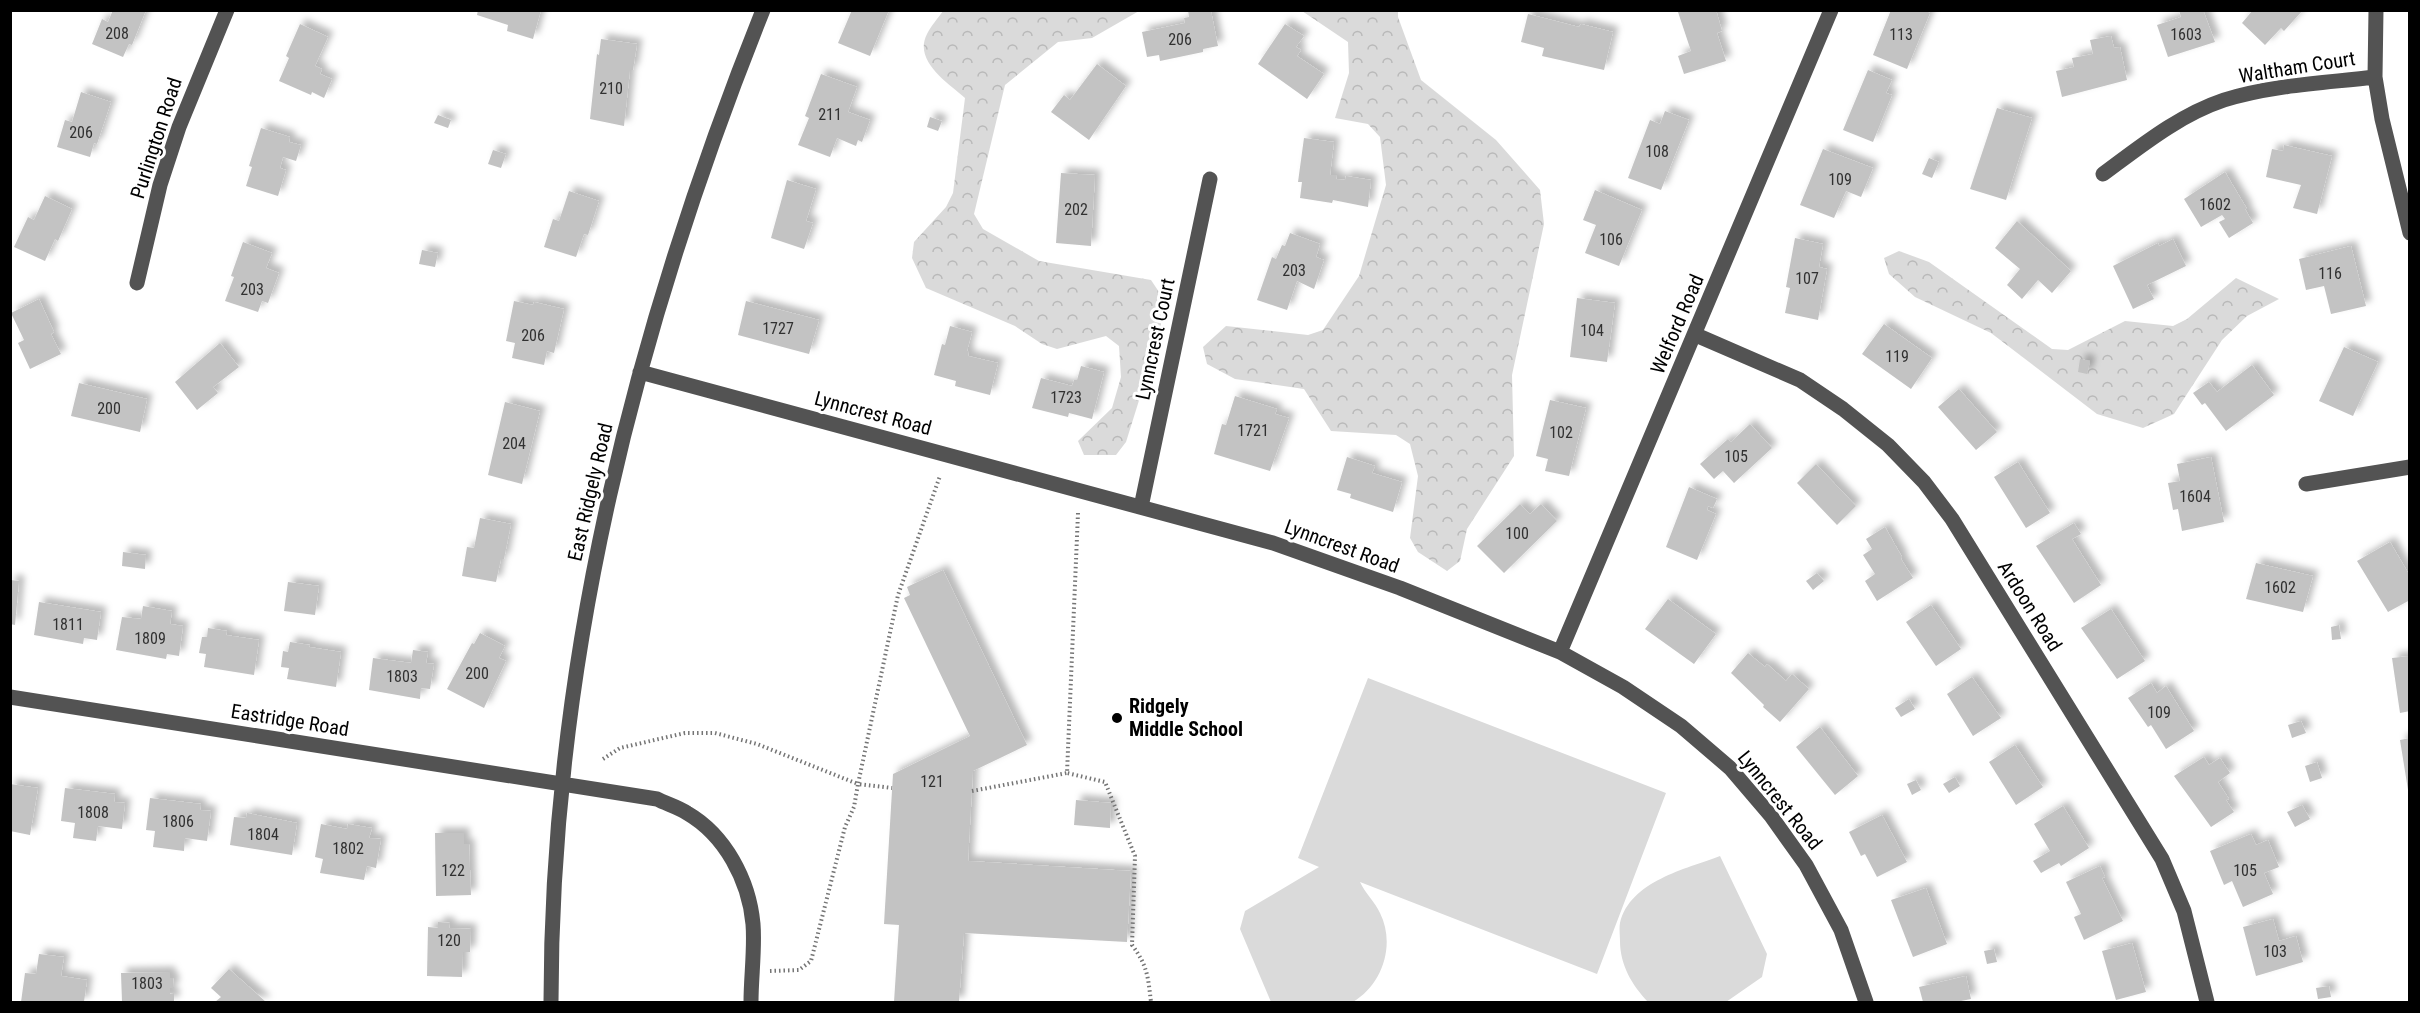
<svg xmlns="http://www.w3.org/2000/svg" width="2420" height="1013" viewBox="0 0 2420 1013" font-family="'Roboto Condensed',sans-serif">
<defs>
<pattern id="forest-crowns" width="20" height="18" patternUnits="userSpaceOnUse" patternTransform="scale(1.5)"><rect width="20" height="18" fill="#dadada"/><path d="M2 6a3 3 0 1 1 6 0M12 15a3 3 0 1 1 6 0" fill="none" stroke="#b9b9b9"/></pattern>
<filter id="shadow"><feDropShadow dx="5.5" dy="-5.5" stdDeviation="3" flood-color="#0004"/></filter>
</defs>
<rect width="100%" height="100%" fill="#fff"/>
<path fill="url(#forest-crowns)" d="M 943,11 L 1139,11 L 1092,38 L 1058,42 L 1005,85 L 974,214 L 983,229 L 1039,261 L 1151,280 L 1161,295 L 1161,330 L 1126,442 L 1116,455 L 1084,455 L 1078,441 L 1112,408 L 1121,377 L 1119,346 L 1106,336 L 1057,349 L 1042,344 L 1015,326 L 926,288 L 912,258 L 914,242 L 946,207 L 953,193 L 965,98 C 948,83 913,61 927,34 C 931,26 938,18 943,11 Z
M 1302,11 L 1398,11 L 1398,17 L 1421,80 L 1496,140 L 1540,190 L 1544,224 L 1512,375 L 1514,456 L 1467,529 L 1460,561 L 1447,571 L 1418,552 L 1410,538 L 1418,476 L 1410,444 L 1396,435 L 1331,431 L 1304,389 L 1235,379 L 1207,364 L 1203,347 L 1226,326 L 1308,335 L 1323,330 L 1359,276 L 1386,185 L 1380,137 L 1368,124 L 1335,118 L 1349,73 L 1348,42 Z
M 1899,251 L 1929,262 L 2052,349 L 2068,350 L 2125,321 L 2173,326 L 2187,319 L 2236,278 L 2279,299 L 2247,316 L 2222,340 L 2174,414 L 2143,428 L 2097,414 L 1991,333 L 1915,297 L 1889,274 L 1884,258 Z"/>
<path fill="#dadada" d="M 1368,678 L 1666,793 L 1597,974 L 1360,882 C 1365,893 1375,902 1380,913 C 1396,945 1382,985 1353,1002 L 1271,1002 L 1240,929 L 1245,911 L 1319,867 L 1298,858 Z
M 1720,856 L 1767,954 L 1762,977 L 1726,1002 L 1648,1002 C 1632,985 1620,965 1620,941 C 1620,936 1619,928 1620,923 C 1630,881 1686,869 1720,856 Z"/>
<path fill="#c3c3c3" filter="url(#shadow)" d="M 113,10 L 146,10 L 132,45 L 129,44 L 123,57 L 92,44 L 102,19 L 108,22 Z
M 478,10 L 541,10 L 533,39 L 507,31 L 508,25 L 477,15 Z
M 852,10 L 889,10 L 870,56 L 838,43 Z
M 1188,10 L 1211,11 L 1218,46 L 1203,49 L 1203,52 L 1160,61 L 1159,55 L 1147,57 L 1142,32 L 1185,23 L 1184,18 L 1189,17 Z
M 1684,10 L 1716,10 L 1722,31 L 1717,33 L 1726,61 L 1684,74 L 1678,56 L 1691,51 L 1678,12 Z
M 1891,10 L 1923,10 L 1930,13 L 1907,69 L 1873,55 Z
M 2179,10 L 2203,10 L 2215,42 L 2168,57 L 2157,25 L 2181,17 Z
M 2253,10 L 2303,10 L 2284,31 L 2281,28 L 2265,45 L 2242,23 Z
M 1528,14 L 1579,27 L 1581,24 L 1613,32 L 1604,70 L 1542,56 L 1544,48 L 1521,42 Z
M 300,24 L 328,37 L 315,66 L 322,69 L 320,74 L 332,79 L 324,98 L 312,92 L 311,95 L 279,81 L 289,58 L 286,56 Z
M 1285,24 L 1304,36 L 1296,47 L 1301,50 L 1297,56 L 1324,74 L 1307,99 L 1258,64 Z
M 2111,36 L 2114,48 L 2120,47 L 2127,80 L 2062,97 L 2056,71 L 2074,67 L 2072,58 L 2093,54 L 2090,40 Z
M 601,39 L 637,44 L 633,70 L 630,70 L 624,126 L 590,119 L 597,54 L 599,55 Z
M 1097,64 L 1126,86 L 1089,140 L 1051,112 L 1064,95 L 1070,100 Z
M 1868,70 L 1892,80 L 1886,93 L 1892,95 L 1873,142 L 1843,130 Z
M 821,74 L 857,87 L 848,112 L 870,120 L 862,142 L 858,140 L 856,146 L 837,138 L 830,157 L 798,145 L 809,118 L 805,116 Z
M 81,92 L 111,102 L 97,144 L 94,143 L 90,157 L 57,147 L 65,120 L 72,122 Z
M 1997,108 L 2032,118 L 2006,200 L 1970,189 Z
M 1665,111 L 1689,120 L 1661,190 L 1628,178 L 1650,120 L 1660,124 Z
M 438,115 L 451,120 L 448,128 L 434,123 Z
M 930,117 L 942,121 L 938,131 L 927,127 Z
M 261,128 L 290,137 L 289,142 L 301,145 L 296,161 L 283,157 L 280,168 L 286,170 L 278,196 L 246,186 L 252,167 L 249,166 Z
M 1304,138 L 1334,142 L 1330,175 L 1337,175 L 1336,179 L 1345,180 L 1346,176 L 1371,180 L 1368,207 L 1333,200 L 1332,203 L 1300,198 L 1302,182 L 1298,182 Z
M 2284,145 L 2332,156 L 2317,214 L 2293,208 L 2301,185 L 2266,177 L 2272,149 L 2283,151 Z
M 1823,149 L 1873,168 L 1861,197 L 1846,191 L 1834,218 L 1800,205 Z
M 493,150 L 506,154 L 501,168 L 488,164 Z
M 1929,158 L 1939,162 L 1932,178 L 1922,174 Z
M 2225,172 L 2247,209 L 2245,209 L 2253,223 L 2229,238 L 2219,222 L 2225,219 L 2222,215 L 2201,227 L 2184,199 Z
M 1061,173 L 1095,175 L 1091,246 L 1056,243 Z
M 787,180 L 816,189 L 806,221 L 813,223 L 804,249 L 771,238 Z
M 1595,190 L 1642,210 L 1619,266 L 1585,253 L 1596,225 L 1583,220 Z
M 569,191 L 599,201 L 588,235 L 584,234 L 576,257 L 544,247 L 553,219 L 559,221 Z
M 45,196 L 72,209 L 58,241 L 55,239 L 45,261 L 14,247 L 28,217 L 34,220 Z
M 2017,221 L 2071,271 L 2052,293 L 2038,280 L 2022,299 L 2007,285 L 2020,269 L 1995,248 Z
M 1290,233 L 1320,244 L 1316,257 L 1324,260 L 1314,289 L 1297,281 L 1287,310 L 1257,300 L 1272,257 L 1276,259 L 1282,245 L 1285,246 Z
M 1795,238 L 1823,244 L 1819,267 L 1827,269 L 1818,320 L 1785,313 L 1790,288 L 1786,287 Z
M 2173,239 L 2186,266 L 2147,285 L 2154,299 L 2133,309 L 2113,266 L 2158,243 L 2159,246 Z
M 243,242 L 272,253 L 266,268 L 279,273 L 268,303 L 262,301 L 258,312 L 225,301 L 234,277 L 231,276 Z
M 2351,246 L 2366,306 L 2331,314 L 2324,286 L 2306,290 L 2299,259 Z
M 422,250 L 438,253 L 435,267 L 419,264 Z
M 1577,298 L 1615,303 L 1607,362 L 1570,357 Z
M 39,299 L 54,332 L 51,334 L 61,354 L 30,369 L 18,343 L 24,340 L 11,313 Z
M 514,301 L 533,305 L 534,302 L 564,309 L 554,353 L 547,351 L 544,365 L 512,358 L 515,343 L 506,341 Z
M 746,301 L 819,320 L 809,354 L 738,335 Z
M 1884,324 L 1932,358 L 1911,389 L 1862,354 Z
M 950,326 L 972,332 L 967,351 L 969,351 L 968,356 L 998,363 L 990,395 L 955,386 L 956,381 L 934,375 L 942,344 L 945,345 Z
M 220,343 L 239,367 L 213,387 L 218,393 L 197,410 L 175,382 Z
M 2344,347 L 2378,362 L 2353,416 L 2319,401 Z
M 2080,359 L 2090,361 L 2087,374 L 2078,372 Z
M 2252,365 L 2274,395 L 2226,431 L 2205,403 L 2202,405 L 2193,393 L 2209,382 L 2217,392 Z
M 1081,366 L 1104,372 L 1092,419 L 1069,413 L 1068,417 L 1032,408 L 1041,378 L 1072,386 L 1074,380 L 1077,380 Z
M 79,383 L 147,399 L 140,432 L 71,416 Z
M 1959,389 L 1997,432 L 1976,450 L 1938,407 Z
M 1235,396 L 1277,409 L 1275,414 L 1289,418 L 1270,471 L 1214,454 L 1222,424 L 1226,425 Z
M 1550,400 L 1586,408 L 1569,476 L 1545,471 L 1548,459 L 1536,456 Z
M 505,402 L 540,411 L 522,484 L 488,475 Z
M 1750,424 L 1772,448 L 1734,483 L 1723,471 L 1714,479 L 1700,464 L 1728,439 L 1731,442 Z
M 1347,457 L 1375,466 L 1372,473 L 1402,482 L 1393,512 L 1350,498 L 1351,494 L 1337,490 Z
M 2211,457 L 2224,522 L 2182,531 L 2178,509 L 2173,510 L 2168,483 L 2180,481 L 2177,464 Z
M 2018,462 L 2050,513 L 2026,528 L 1994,477 Z
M 1816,464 L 1856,506 L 1837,525 L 1797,483 Z
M 1689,487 L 1717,499 L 1713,508 L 1708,506 L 1707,510 L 1716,514 L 1697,560 L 1666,547 Z
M 1520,504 L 1530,514 L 1541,504 L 1557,521 L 1504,573 L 1477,546 Z
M 480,518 L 511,524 L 504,559 L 501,559 L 496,582 L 462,576 L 467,547 L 474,548 Z
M 2074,523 L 2081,534 L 2072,539 L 2101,585 L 2074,603 L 2036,546 Z
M 1885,527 L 1902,557 L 1901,559 L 1913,578 L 1877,601 L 1865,581 L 1875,574 L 1863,555 L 1872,549 L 1866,539 Z
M 2390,542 L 2410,576 L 2410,600 L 2388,612 L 2357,561 Z
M 123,552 L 146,555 L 145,569 L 122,566 Z
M 2256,563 L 2313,576 L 2303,612 L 2246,599 Z
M 943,570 L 1027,745 L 973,771 L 968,861 L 1131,871 L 1127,942 L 964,933 L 959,1002 L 894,1002 L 899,925 L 884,924 L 893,774 L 970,736 L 904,598 L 910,595 L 907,587 Z
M 1817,573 L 1824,581 L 1813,590 L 1806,581 Z
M 10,580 L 19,581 L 15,625 L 10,624 Z
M 288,582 L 319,586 L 315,615 L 284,611 Z
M 1668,599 L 1716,634 L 1694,664 L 1645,629 Z
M 39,602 L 101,612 L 97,640 L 84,638 L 83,644 L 34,635 Z
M 1931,605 L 1961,649 L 1936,666 L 1906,622 Z
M 143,606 L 172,611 L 170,624 L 183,626 L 179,656 L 167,654 L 166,659 L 116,650 L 122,617 L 141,619 Z
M 2111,609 L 2145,661 L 2117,679 L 2081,628 Z
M 2339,625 L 2341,639 L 2332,640 L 2331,627 Z
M 208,628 L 227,631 L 226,635 L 259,640 L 254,675 L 204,667 L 206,654 L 199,653 L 202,637 L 207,637 Z
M 480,633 L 505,646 L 499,658 L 506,661 L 484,708 L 447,689 L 472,643 L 474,644 Z
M 290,642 L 310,645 L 309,647 L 341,652 L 336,687 L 287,679 L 289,668 L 281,667 L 283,651 L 288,652 Z
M 413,650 L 428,652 L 426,663 L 434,664 L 430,689 L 421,688 L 420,699 L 369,690 L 373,658 L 411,663 Z
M 1748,653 L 1765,667 L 1767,664 L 1786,681 L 1792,674 L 1809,689 L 1780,722 L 1763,707 L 1764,705 L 1731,673 Z
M 2410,656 L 2410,711 L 2400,713 L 2392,658 Z
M 1972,677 L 2001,718 L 1973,736 L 1947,694 Z
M 2151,683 L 2157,693 L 2166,686 L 2194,731 L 2166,749 L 2151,725 L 2148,727 L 2128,698 Z
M 1909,699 L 1915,709 L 1901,717 L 1895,708 Z
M 2301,721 L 2306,733 L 2292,738 L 2288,725 Z
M 1820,727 L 1858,776 L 1835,795 L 1796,747 Z
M 2410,738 L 2410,790 L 2408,790 L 2400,740 Z
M 2015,745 L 2043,787 L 2016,805 L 1989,762 Z
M 2204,757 L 2209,765 L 2220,758 L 2230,773 L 2218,782 L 2229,799 L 2226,800 L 2234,812 L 2211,827 L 2174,776 Z
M 2317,762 L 2322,778 L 2310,782 L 2305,766 Z
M 1955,777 L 1960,786 L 1949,793 L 1943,784 Z
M 1916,780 L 1921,790 L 1912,795 L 1907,784 Z
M 10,784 L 38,788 L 30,835 L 10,831 Z
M 65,788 L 115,794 L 114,802 L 125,803 L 122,829 L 98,826 L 96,841 L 73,838 L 75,823 L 61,821 Z
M 150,798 L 201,804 L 200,810 L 211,811 L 207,841 L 185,838 L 184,851 L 153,847 L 155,831 L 146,830 Z
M 1076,800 L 1111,803 L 1110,828 L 1074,825 Z
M 2302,805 L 2310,819 L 2295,827 L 2287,812 Z
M 2063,806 L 2089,848 L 2061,866 L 2059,863 L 2041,873 L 2033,861 L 2050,851 L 2034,824 Z
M 247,813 L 297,823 L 292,855 L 230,845 L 234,817 L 246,818 Z
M 1882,815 L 1907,862 L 1877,877 L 1865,854 L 1861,856 L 1849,832 Z
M 321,824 L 347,829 L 348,824 L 372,828 L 369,838 L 381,839 L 376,868 L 367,866 L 364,880 L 320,873 L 323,859 L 315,857 Z
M 435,833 L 464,833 L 464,844 L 469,844 L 471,895 L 436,896 Z
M 2251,834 L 2256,845 L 2268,840 L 2279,867 L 2264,873 L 2273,894 L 2243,907 L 2232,881 L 2224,885 L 2210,851 Z
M 2100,866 L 2105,877 L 2102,878 L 2123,921 L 2084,940 L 2074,917 L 2081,914 L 2066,882 Z
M 1926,888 L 1947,944 L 1913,957 L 1891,900 Z
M 2273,919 L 2279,941 L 2296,936 L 2303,962 L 2256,976 L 2243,927 Z
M 438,922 L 450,923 L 449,928 L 471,929 L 470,952 L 463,952 L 462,977 L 427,976 L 428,927 L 438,928 Z
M 2132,943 L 2146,992 L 2116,1000 L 2102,951 Z
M 1994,949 L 1997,962 L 1987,964 L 1984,951 Z
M 39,954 L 64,957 L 61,976 L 87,980 L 84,1002 L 21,1002 L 25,973 L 36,974 Z
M 229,969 L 266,1002 L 215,1002 L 221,997 L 211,988 Z
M 170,972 L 170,978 L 173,978 L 174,988 L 170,988 L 170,994 L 174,993 L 174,1002 L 122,1002 L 121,973 Z
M 1966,976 L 1971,999 L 1956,1002 L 1923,1002 L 1919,987 Z
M 2329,986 L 2331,997 L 2318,999 L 2316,988 Z"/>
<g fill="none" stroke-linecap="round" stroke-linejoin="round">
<path stroke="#757575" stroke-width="4" stroke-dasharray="1.5 3" stroke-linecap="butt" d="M 1078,513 L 1067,773 L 1105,782 L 1135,856 L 1132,945 C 1148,966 1148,978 1151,1002
M 603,759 L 620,748 L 685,733 L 715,733 L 757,744 L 858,784 L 898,595 L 940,476
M 972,791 L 1067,773
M 770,971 L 799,970 L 811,961 L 845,827 L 854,807 L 858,784 L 892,788"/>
<path stroke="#535353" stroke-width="15" d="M 2376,10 L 2375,77 L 2382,119 L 2410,233
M 2103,174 C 2141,146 2179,115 2224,100 C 2272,85 2325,83 2375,77
M 137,283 L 160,185 L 179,127 L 227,10
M 1696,335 L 1800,380 L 1843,409 L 1888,445 L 1924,482 L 1952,519 L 2162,859 L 2184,911 L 2207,1002
M 640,372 L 1273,543 L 1400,588 L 1560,652 L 1623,687 L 1681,726 L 1730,768 L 1771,816 L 1806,865 L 1841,930 L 1866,1002
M 2306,484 L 2410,467
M 1141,507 L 1210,179
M 1560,652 L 1831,10
M 10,697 L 657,799 C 667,804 678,807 687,813 C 725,835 749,880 753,924 C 755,949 751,977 751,1002
M 551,1002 C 551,659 636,327 763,10"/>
</g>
<circle fill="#000" stroke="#fff" stroke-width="2" cx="1117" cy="718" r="6"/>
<g text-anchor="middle" stroke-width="6" stroke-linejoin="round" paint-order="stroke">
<g font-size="16" fill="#313131">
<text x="117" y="39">208</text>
<text x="1901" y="40">113</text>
<text x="2186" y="40">1603</text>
<text x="1180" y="45">206</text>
<text x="611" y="94">210</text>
<text x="830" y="120">211</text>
<text x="81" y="138">206</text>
<text x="1657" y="157">108</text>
<text x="1840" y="185">109</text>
<text x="2215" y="210">1602</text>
<text x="1076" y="215">202</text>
<text x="1611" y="245">106</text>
<text x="1294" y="276">203</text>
<text x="2330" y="279">116</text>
<text x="1807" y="284">107</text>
<text x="252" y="295">203</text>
<text x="778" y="334">1727</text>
<text x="1592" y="336">104</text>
<text x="533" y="341">206</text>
<text x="1897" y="362">119</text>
<text x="1066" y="403">1723</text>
<text x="109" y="414">200</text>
<text x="1253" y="436">1721</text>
<text x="1561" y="438">102</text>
<text x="514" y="449">204</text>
<text x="1736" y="462">105</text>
<text x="2195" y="502">1604</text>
<text x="1517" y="539">100</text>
<text x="2280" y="593">1602</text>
<text x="68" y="630">1811</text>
<text x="150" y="644">1809</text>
<text x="477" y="679">200</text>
<text x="402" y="682">1803</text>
<text x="2159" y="718">109</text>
<text x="932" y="787">121</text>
<text x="93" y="818">1808</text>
<text x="178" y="827">1806</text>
<text x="263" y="840">1804</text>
<text x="348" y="854">1802</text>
<text x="453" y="876">122</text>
<text x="2245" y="876">105</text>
<text x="449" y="946">120</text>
<text x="2275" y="957">103</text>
<text x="147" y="989">1803</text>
</g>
<g font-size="20" fill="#000" stroke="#fff">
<text transform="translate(2297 67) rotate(-9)" y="7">Waltham Court</text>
<text transform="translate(156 138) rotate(-72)" y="7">Purlington Road</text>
<text transform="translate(1677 324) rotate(-67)" y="7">Welford Road</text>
<text transform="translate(1155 339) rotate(-78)" y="7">Lynncrest Court</text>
<text transform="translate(873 413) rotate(15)" y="7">Lynncrest Road</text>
<text transform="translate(590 492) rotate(-77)" y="7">East Ridgely Road</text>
<text transform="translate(1342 546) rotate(20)" y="7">Lynncrest Road</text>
<text transform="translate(2030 606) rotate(58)" y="7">Ardoon Road</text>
<text transform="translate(290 720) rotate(9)" y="7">Eastridge Road</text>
<text transform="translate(1780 800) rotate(51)" y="7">Lynncrest Road</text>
</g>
<g font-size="20" font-weight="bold" fill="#000" stroke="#fff" text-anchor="start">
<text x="1129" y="713">Ridgely<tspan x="1129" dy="23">Middle School</tspan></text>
</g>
</g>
<rect width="2420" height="1013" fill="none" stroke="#000000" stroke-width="24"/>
</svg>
